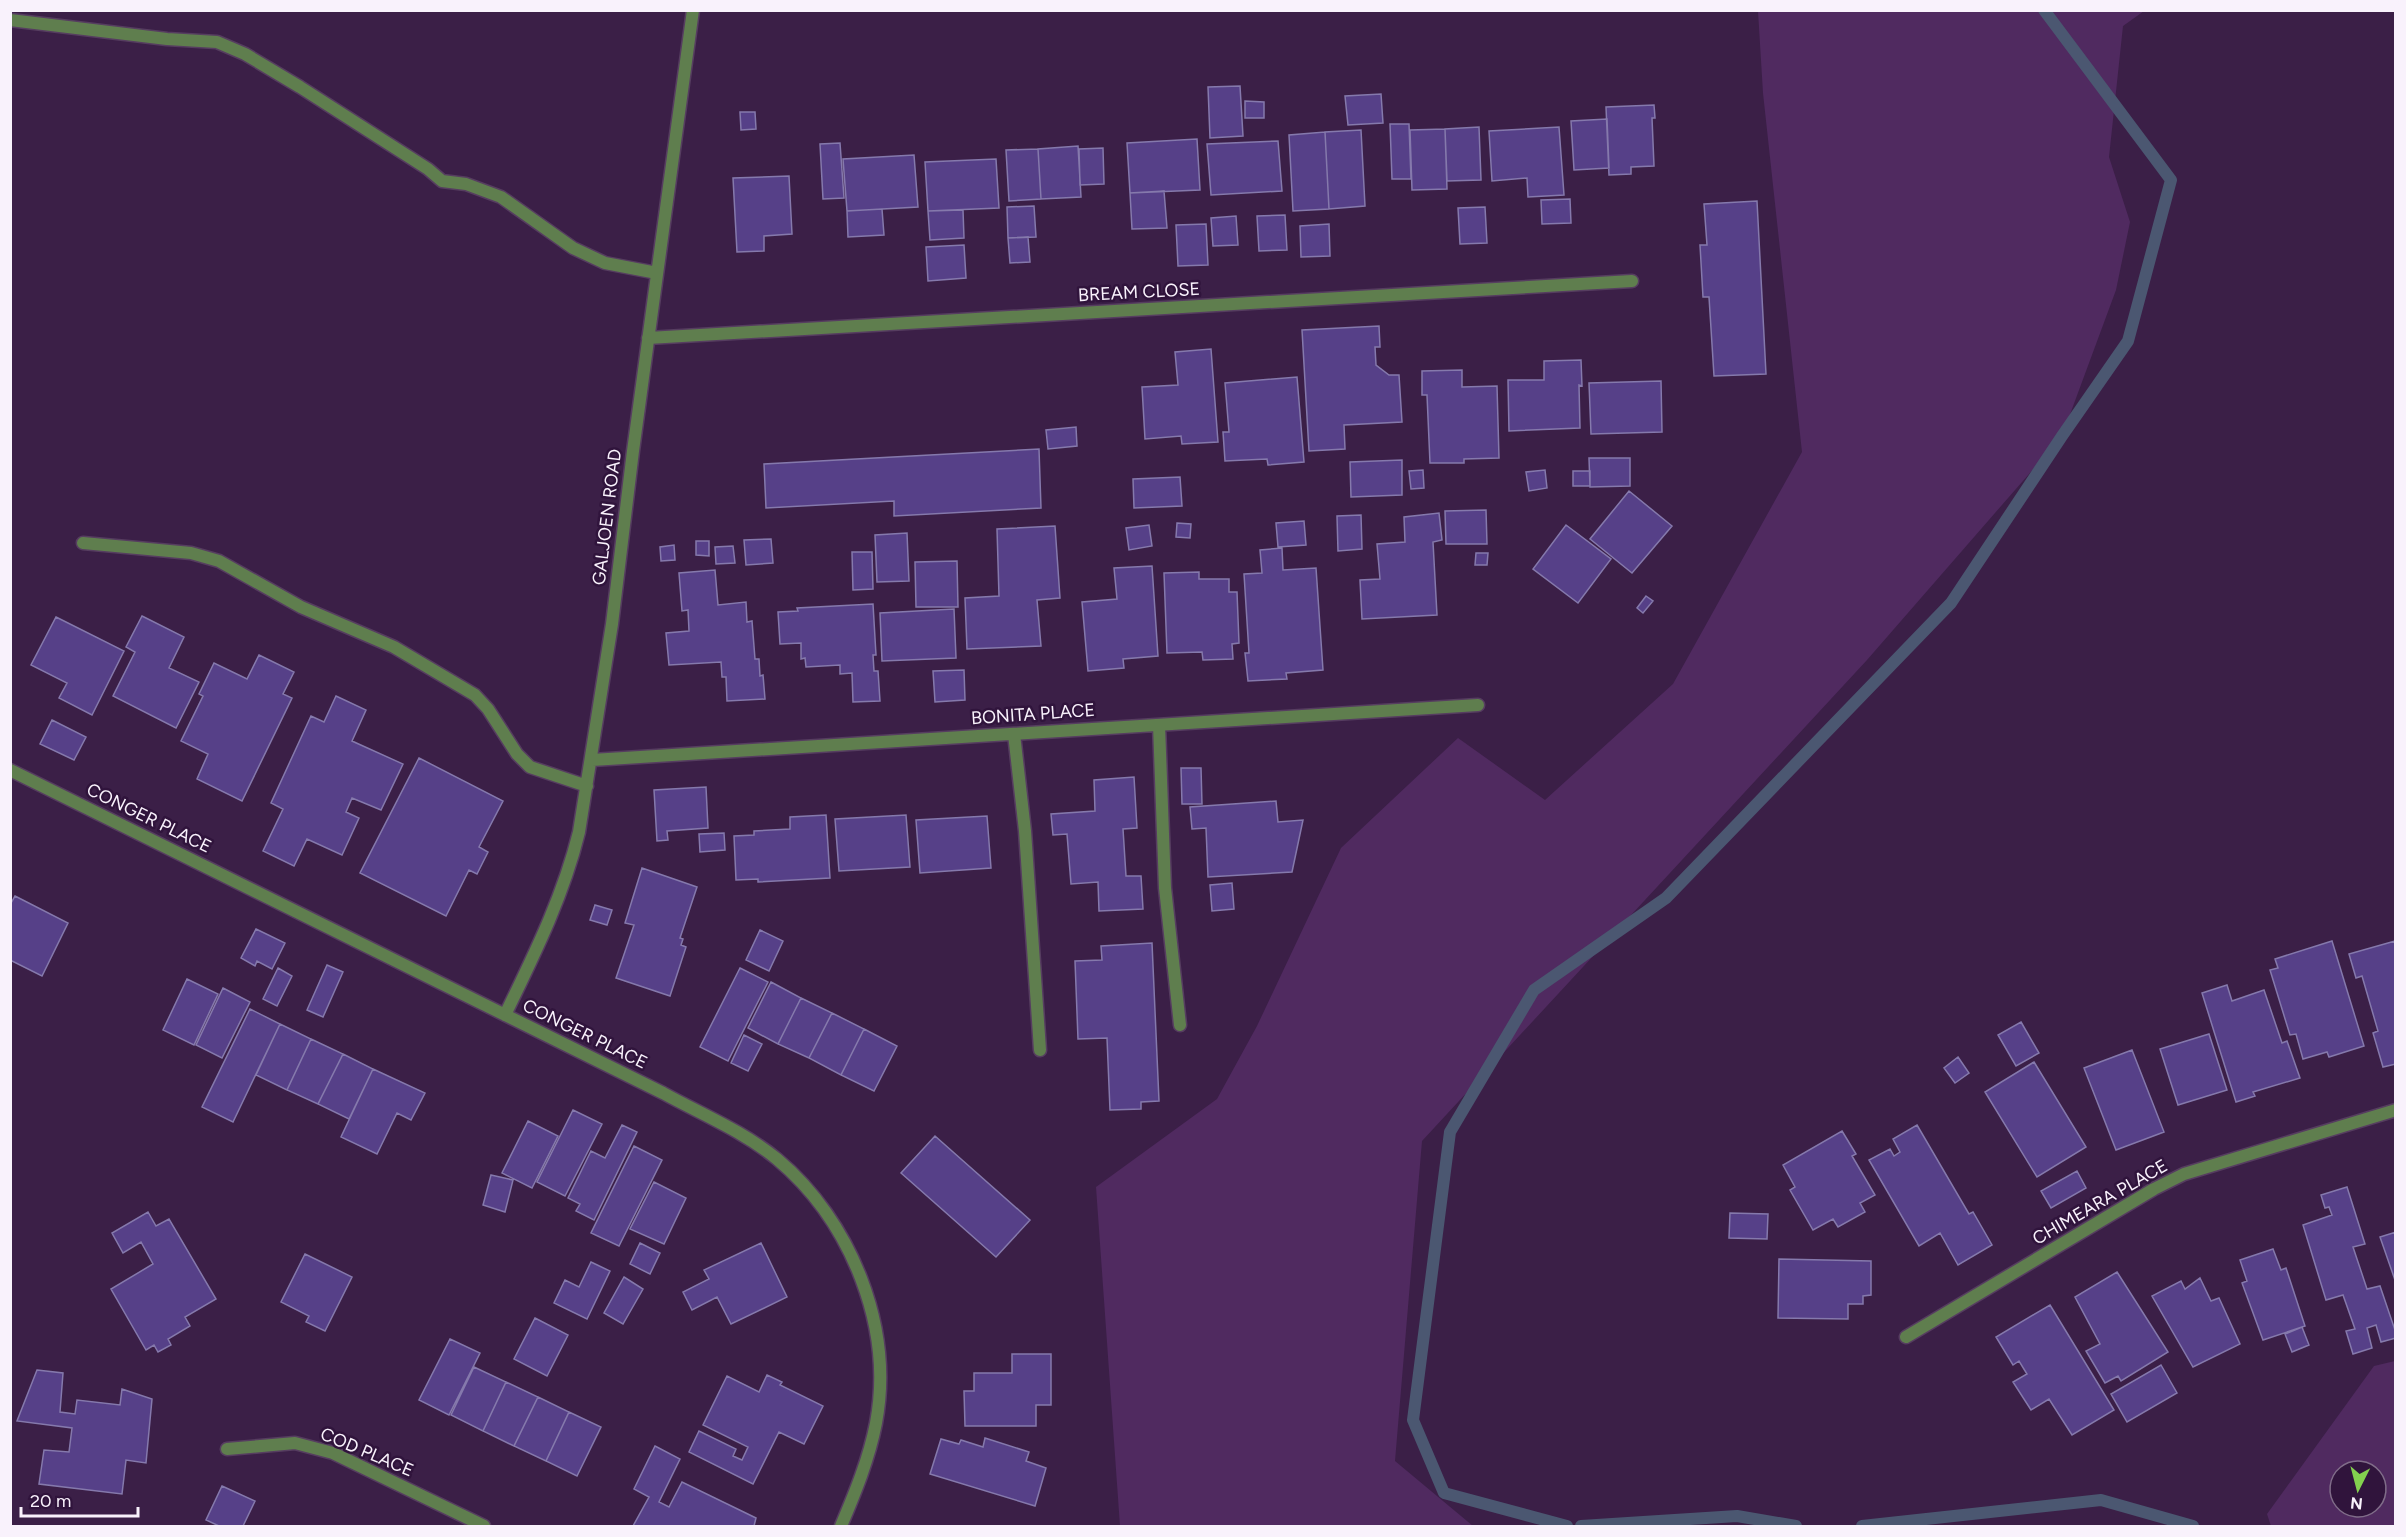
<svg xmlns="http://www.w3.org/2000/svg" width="2406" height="1537" viewBox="0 0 2406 1537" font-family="Figtree,sans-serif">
<rect width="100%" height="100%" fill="#3b1f47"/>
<path fill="#502a60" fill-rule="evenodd" d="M 1758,11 L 2144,11 L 2123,26 L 2109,157 L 2130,222 L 2116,290 L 2062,436 L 1867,660 L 1422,1141 L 1395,1461 L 1473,1526 L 1120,1526 L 1096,1187 L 1217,1099 L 1257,1026 L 1341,848 L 1458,738 L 1545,800 L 1673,684 L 1802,452 L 1763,93 Z
M 2395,1361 L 2395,1526 L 2271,1526 L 2267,1514 L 2374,1366 ZM 2340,1471 L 2376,1471 L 2376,1507 L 2340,1507 Z"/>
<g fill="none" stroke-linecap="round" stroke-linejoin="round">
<path stroke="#4b5771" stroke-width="12" d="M 1567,1526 L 1444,1493 L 1413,1420 L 1450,1132 L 1534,990 L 1666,898 L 1951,603 L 2062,436 L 2128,341 L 2171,180 L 2044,10
M 1581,1526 L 1737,1516 L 1796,1526
M 1862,1526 L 2101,1500 L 2193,1526"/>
</g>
<path fill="#564088" stroke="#8579ac" stroke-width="1.5" d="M 1240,86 L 1243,136 L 1210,138 L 1208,87 Z
M 1381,94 L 1383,123 L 1348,125 L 1345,96 Z
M 1245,101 L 1264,102 L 1264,118 L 1245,118 Z
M 1654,105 L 1655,118 L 1652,118 L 1654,166 L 1631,167 L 1631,174 L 1609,175 L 1606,107 Z
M 740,112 L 755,112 L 756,129 L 741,130 Z
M 1607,119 L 1609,168 L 1574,170 L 1571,121 Z
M 1390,124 L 1409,124 L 1411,179 L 1392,179 Z
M 1479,127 L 1481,180 L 1447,181 L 1445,129 Z
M 1559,127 L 1564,195 L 1528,197 L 1527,178 L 1492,181 L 1489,131 Z
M 1445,129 L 1447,189 L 1412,190 L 1410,130 Z
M 1361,130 L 1365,206 L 1329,209 L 1325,132 Z
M 1325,132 L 1329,209 L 1293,211 L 1289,135 Z
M 1197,139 L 1200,190 L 1130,193 L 1127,143 Z
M 1278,141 L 1282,191 L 1211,195 L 1207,144 Z
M 840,143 L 844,198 L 823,199 L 820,144 Z
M 1078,146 L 1081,197 L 1041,199 L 1038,149 Z
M 1103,148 L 1104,184 L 1080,185 L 1079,149 Z
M 1038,149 L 1041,199 L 1009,201 L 1006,150 Z
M 914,155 L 918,207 L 847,211 L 843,159 Z
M 996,159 L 999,208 L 928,211 L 925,162 Z
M 789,176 L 792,234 L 764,236 L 764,251 L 737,252 L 733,178 Z
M 1164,191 L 1167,228 L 1132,229 L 1130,193 Z
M 1570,199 L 1571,223 L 1542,224 L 1541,200 Z
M 1757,201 L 1766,374 L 1714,376 L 1709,297 L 1703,297 L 1700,245 L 1707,245 L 1704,204 Z
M 1034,206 L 1036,237 L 1008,238 L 1007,207 Z
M 1485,207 L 1487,243 L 1460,244 L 1458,208 Z
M 882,209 L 884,235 L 848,237 L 847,211 Z
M 963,210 L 964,238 L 930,240 L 928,211 Z
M 1285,215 L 1287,250 L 1259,251 L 1257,216 Z
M 1236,216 L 1238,245 L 1213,246 L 1211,218 Z
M 1206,224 L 1208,265 L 1178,266 L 1176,225 Z
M 1329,224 L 1330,256 L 1301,257 L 1300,226 Z
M 1028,237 L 1030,262 L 1010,263 L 1008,238 Z
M 964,245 L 966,278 L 928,281 L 926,247 Z
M 1379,326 L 1380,347 L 1375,347 L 1376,365 L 1389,375 L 1399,375 L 1402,422 L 1344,425 L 1345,449 L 1309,451 L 1302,330 Z
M 1211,349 L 1218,442 L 1182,444 L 1181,436 L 1145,439 L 1142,387 L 1178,385 L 1175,352 Z
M 1581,360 L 1582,386 L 1579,385 L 1580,428 L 1509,431 L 1508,380 L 1544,380 L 1544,361 Z
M 1462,370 L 1462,387 L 1497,386 L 1499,458 L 1464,459 L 1464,463 L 1430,463 L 1427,395 L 1422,395 L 1422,371 Z
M 1297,377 L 1304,462 L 1268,465 L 1267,459 L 1225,461 L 1223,432 L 1229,432 L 1225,383 Z
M 1661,381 L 1662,432 L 1591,434 L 1589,383 Z
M 1076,427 L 1077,446 L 1048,449 L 1046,430 Z
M 1039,449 L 1041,508 L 894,516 L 894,501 L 766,508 L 764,464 Z
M 1589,458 L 1630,458 L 1630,486 L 1590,487 Z
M 1402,460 L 1402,495 L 1351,497 L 1350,462 Z
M 1423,470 L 1424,488 L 1411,489 L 1409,471 Z
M 1545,470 L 1547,488 L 1529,491 L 1526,472 Z
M 1573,471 L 1590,471 L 1590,486 L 1573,486 Z
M 1180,477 L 1182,506 L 1134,508 L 1133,479 Z
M 1629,491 L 1672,526 L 1632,573 L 1590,539 Z
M 1486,510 L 1487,544 L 1446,544 L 1445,511 Z
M 1439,513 L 1442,540 L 1433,542 L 1437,615 L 1362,619 L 1360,580 L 1380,579 L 1377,544 L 1405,542 L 1404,517 Z
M 1361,515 L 1362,549 L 1338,551 L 1337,516 Z
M 1304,521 L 1306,545 L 1278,547 L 1276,523 Z
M 1177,523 L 1191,524 L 1190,538 L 1176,537 Z
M 1149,525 L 1152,546 L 1129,550 L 1126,528 Z
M 1566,525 L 1611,559 L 1578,603 L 1533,569 Z
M 1055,526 L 1060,598 L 1037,600 L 1041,646 L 967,649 L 965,598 L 999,596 L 997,529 Z
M 907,533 L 909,581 L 877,582 L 875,535 Z
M 771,539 L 773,563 L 746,565 L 744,540 Z
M 696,541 L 709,541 L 709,556 L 696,555 Z
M 674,545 L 675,560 L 661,561 L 660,547 Z
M 733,546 L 735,563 L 716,564 L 715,547 Z
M 1282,548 L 1283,570 L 1316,568 L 1323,670 L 1286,673 L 1287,679 L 1248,681 L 1245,653 L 1249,653 L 1244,574 L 1262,573 L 1260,550 Z
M 852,552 L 872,552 L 873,589 L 853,590 Z
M 1476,553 L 1488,553 L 1487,565 L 1475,565 Z
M 957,561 L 958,607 L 916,607 L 915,562 Z
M 1152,566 L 1158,656 L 1123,659 L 1124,668 L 1088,671 L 1082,602 L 1117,599 L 1114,568 Z
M 715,570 L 718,605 L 746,602 L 747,622 L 752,621 L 755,659 L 759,659 L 760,676 L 763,675 L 765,699 L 727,701 L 726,677 L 722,677 L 721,662 L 669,665 L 666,633 L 689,631 L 688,610 L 682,611 L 679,573 Z
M 1199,572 L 1199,579 L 1229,579 L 1229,592 L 1237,592 L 1239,643 L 1232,644 L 1233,659 L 1203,660 L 1202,652 L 1167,653 L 1164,573 Z
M 1646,596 L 1653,601 L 1643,613 L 1637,608 Z
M 873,604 L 876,655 L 873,655 L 874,671 L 878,671 L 880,701 L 853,702 L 852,673 L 840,674 L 840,665 L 806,667 L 805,658 L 801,659 L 801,643 L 780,644 L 778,612 L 798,611 L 797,608 Z
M 954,609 L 956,658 L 882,661 L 880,613 Z
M 142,616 L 184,637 L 169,668 L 199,682 L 176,728 L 113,696 L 135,652 L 126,647 Z
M 56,617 L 124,651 L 92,715 L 59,698 L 67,683 L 31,665 Z
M 259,655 L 294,672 L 283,694 L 292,698 L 242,801 L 197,779 L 208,754 L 181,741 L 203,696 L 199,694 L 214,663 L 247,679 Z
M 964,670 L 965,700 L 935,702 L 933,671 Z
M 336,696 L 366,710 L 352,741 L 403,764 L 381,810 L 352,798 L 346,812 L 359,818 L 342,855 L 307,839 L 294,866 L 263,851 L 283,809 L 271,803 L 311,716 L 324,722 Z
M 52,720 L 86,737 L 74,760 L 40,744 Z
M 419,758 L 503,801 L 479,847 L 488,852 L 477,874 L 469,870 L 446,916 L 360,873 Z
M 1181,768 L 1201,768 L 1202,804 L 1182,804 Z
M 1134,777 L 1137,828 L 1123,829 L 1126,876 L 1141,876 L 1143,909 L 1099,911 L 1098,882 L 1071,884 L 1067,834 L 1053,835 L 1051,814 L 1095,811 L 1094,780 Z
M 706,787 L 708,828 L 667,831 L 668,840 L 657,841 L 654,790 Z
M 1276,801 L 1278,822 L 1303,820 L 1292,872 L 1208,877 L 1206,828 L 1192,829 L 1190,807 Z
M 826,815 L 830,878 L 758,882 L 758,879 L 736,880 L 734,836 L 754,835 L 754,831 L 790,829 L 790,817 Z
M 906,815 L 910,867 L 839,871 L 835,819 Z
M 987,816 L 991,868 L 920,873 L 916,820 Z
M 724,833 L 725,850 L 700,852 L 699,834 Z
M 642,868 L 697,887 L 680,938 L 683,939 L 681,945 L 686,947 L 670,996 L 616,978 L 634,925 L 625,923 Z
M 1232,883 L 1234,909 L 1212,911 L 1210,885 Z
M 15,896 L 68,923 L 42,976 L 10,960 L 10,905 Z
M 595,905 L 612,910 L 607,925 L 590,920 Z
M 256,929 L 285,943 L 272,969 L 257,961 L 255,966 L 241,958 Z
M 760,930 L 783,941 L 769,971 L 746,960 Z
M 2332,941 L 2364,1046 L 2329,1057 L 2327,1052 L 2303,1059 L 2296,1034 L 2290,1035 L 2270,970 L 2278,968 L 2275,959 Z
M 2395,941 L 2396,1064 L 2383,1067 L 2373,1033 L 2378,1031 L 2362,976 L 2356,978 L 2349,954 Z
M 1152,943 L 1159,1101 L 1141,1102 L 1141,1109 L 1110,1110 L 1107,1038 L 1078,1039 L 1075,961 L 1102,960 L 1101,946 Z
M 327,965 L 343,972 L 323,1017 L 307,1010 Z
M 278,968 L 292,976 L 277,1006 L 263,999 Z
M 740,968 L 768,982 L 728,1061 L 700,1047 Z
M 187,979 L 218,994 L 194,1045 L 163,1030 Z
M 771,982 L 801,998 L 778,1044 L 748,1028 Z
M 2227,985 L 2232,1001 L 2264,990 L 2282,1043 L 2287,1041 L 2300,1078 L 2253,1092 L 2255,1096 L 2236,1102 L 2202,993 Z
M 223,988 L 250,1002 L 222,1058 L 196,1045 Z
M 801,998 L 832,1013 L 809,1058 L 778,1044 Z
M 250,1009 L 280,1024 L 233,1122 L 202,1107 Z
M 832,1013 L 864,1029 L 841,1075 L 809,1058 Z
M 2021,1022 L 2039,1053 L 2016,1066 L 1998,1035 Z
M 280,1024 L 311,1039 L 287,1090 L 256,1075 Z
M 864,1029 L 897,1046 L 874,1091 L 841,1075 Z
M 2209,1034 L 2227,1090 L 2178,1105 L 2160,1049 Z
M 744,1035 L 762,1044 L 748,1071 L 731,1063 Z
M 311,1039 L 343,1054 L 318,1104 L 287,1090 Z
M 2132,1050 L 2164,1132 L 2116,1150 L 2084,1068 Z
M 343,1054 L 373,1069 L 349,1119 L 318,1104 Z
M 1958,1057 L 1969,1073 L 1955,1083 L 1944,1068 Z
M 2034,1062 L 2086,1147 L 2037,1177 L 1985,1092 Z
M 373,1069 L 425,1093 L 411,1120 L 397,1113 L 377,1154 L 341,1137 Z
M 573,1110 L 602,1124 L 565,1196 L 537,1182 Z
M 528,1121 L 558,1136 L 532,1188 L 502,1173 Z
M 622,1125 L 637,1132 L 594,1220 L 576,1211 L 580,1204 L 568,1198 L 591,1151 L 605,1158 Z
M 1917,1125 L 1969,1214 L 1973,1212 L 1992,1245 L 1958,1265 L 1940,1233 L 1919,1246 L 1869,1160 L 1890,1149 L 1894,1156 L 1900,1152 L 1893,1139 Z
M 1842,1131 L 1856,1154 L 1852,1156 L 1875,1195 L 1860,1203 L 1865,1212 L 1838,1227 L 1833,1219 L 1813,1230 L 1790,1190 L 1795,1187 L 1783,1165 Z
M 935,1136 L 1030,1220 L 996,1257 L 901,1173 Z
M 634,1146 L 662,1160 L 619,1246 L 591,1233 Z
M 2077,1171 L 2086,1188 L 2051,1208 L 2041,1191 Z
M 491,1175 L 513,1180 L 505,1212 L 483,1205 Z
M 654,1182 L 686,1198 L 664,1244 L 630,1229 Z
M 2347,1187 L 2365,1244 L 2353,1247 L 2367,1289 L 2380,1286 L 2396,1333 L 2396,1338 L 2381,1342 L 2376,1325 L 2367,1328 L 2372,1348 L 2353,1354 L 2346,1331 L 2355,1329 L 2343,1295 L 2326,1300 L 2303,1225 L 2332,1215 L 2329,1207 L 2325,1208 L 2321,1195 Z
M 148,1212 L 156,1226 L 169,1219 L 216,1299 L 185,1317 L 190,1326 L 168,1339 L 171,1345 L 158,1352 L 154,1345 L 146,1350 L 111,1289 L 153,1264 L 141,1242 L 123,1253 L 112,1233 Z
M 1730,1213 L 1768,1214 L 1767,1239 L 1729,1238 Z
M 2396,1232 L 2396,1283 L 2380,1237 Z
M 640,1243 L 660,1253 L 650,1274 L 630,1264 Z
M 761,1243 L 787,1297 L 731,1324 L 717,1297 L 692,1310 L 683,1292 L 709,1279 L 704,1270 Z
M 2273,1249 L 2281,1270 L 2286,1268 L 2305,1326 L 2263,1340 L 2242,1283 L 2247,1281 L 2240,1260 Z
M 305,1254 L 352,1277 L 325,1331 L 306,1322 L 309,1316 L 281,1302 Z
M 1779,1259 L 1871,1261 L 1871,1295 L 1863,1296 L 1863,1304 L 1848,1304 L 1848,1319 L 1778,1318 Z
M 591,1262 L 610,1271 L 587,1319 L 554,1303 L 565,1280 L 579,1287 Z
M 2117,1272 L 2168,1352 L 2121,1381 L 2118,1376 L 2105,1383 L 2086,1351 L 2100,1344 L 2075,1297 Z
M 624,1277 L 643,1289 L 623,1324 L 604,1313 Z
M 2200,1278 L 2211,1301 L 2219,1298 L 2240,1344 L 2193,1367 L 2152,1296 L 2181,1281 L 2185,1289 Z
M 2050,1305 L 2114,1410 L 2072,1435 L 2049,1399 L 2031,1410 L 2013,1382 L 2027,1374 L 2019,1361 L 2013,1365 L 1996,1337 Z
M 535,1318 L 568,1335 L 547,1376 L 514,1359 Z
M 2302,1327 L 2309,1345 L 2292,1352 L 2285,1334 Z
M 450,1339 L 480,1353 L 449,1415 L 419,1400 Z
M 1012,1354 L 1051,1354 L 1051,1405 L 1036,1405 L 1036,1426 L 965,1426 L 964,1391 L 974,1391 L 974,1373 L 1012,1373 Z
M 2161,1365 L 2177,1393 L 2127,1422 L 2111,1394 Z
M 474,1367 L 506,1382 L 483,1431 L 451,1415 Z
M 37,1370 L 63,1373 L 60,1412 L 75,1414 L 77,1400 L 120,1405 L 122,1389 L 152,1399 L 146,1463 L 126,1460 L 122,1494 L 39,1484 L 44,1450 L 69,1452 L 72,1428 L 17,1421 Z
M 767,1375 L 782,1382 L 780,1385 L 823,1406 L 804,1444 L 779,1432 L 753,1484 L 689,1452 L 699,1431 L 736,1449 L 733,1456 L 742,1460 L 748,1447 L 703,1425 L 727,1376 L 759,1392 Z
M 506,1382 L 538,1397 L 514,1446 L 483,1431 Z
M 538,1397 L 569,1412 L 546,1461 L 514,1446 Z
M 569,1412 L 601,1427 L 577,1476 L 546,1461 Z
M 985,1438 L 1029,1452 L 1026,1461 L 1046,1468 L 1035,1506 L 930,1474 L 941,1439 L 959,1444 L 961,1440 L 983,1447 Z
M 655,1446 L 680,1459 L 659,1502 L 669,1507 L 682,1482 L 756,1518 L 754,1526 L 633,1526 L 649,1497 L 634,1489 Z
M 222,1486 L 255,1501 L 243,1526 L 219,1526 L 206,1520 Z"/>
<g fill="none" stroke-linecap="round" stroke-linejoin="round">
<defs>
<path id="street" d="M 10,20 L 167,39 L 217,42 L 245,54 L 300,87 L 428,169 L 442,181 L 466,184 L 501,197 L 573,248 L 605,263 L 657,273
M 648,338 L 1632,281
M 83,543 L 191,553 L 219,561 L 301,607 L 394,647 L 475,695 L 488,709 L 517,754 L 530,767 L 587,786
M 1159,725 L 1165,888 L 1180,1025
M 1014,734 L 1025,831 L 1040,1050
M 592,760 L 1478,705
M 10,770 L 663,1093 C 701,1114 743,1131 777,1159 C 851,1221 894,1327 876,1423 C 869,1459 855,1493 841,1526
M 505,1015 C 534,955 563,897 579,832 L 612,624 L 633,451 L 693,10
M 1906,1337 L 2154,1189 L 2184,1174 L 2396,1110
M 227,1449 L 295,1443 L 333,1453 L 484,1526"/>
</defs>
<use href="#street" stroke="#563d60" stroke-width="15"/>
<use href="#street" stroke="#5f7e4e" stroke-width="12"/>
</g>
<g text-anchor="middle" stroke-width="5" stroke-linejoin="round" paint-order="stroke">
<g font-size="18" fill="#f9f2fc" stroke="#30143c">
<text transform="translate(1139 292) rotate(-3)" y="6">BREAM CLOSE</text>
<text transform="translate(607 517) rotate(-83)" y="6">GALJOEN ROAD</text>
<text transform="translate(1033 714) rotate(-4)" y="6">BONITA PLACE</text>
<text transform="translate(149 818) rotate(26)" y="6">CONGER PLACE</text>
<text transform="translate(585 1034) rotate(26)" y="6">CONGER PLACE</text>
<text transform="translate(2100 1202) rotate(-30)" y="6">CHIMEARA PLACE</text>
<text transform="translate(367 1452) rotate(23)" y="6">COD PLACE</text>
</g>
</g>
<rect width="2406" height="1537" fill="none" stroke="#f9f2fc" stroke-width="24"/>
<g transform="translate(2358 1489) rotate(186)"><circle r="28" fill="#30143c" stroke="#806d89" stroke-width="1.5"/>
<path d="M0-4.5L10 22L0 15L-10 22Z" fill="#83d04f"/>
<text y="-9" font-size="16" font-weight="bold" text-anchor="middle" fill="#f9f2fc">N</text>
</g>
<path d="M21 1507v9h117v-9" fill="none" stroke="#f9f2fc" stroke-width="3"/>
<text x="30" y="1507" font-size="18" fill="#f9f2fc" stroke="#30143c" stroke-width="4.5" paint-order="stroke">20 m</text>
</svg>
